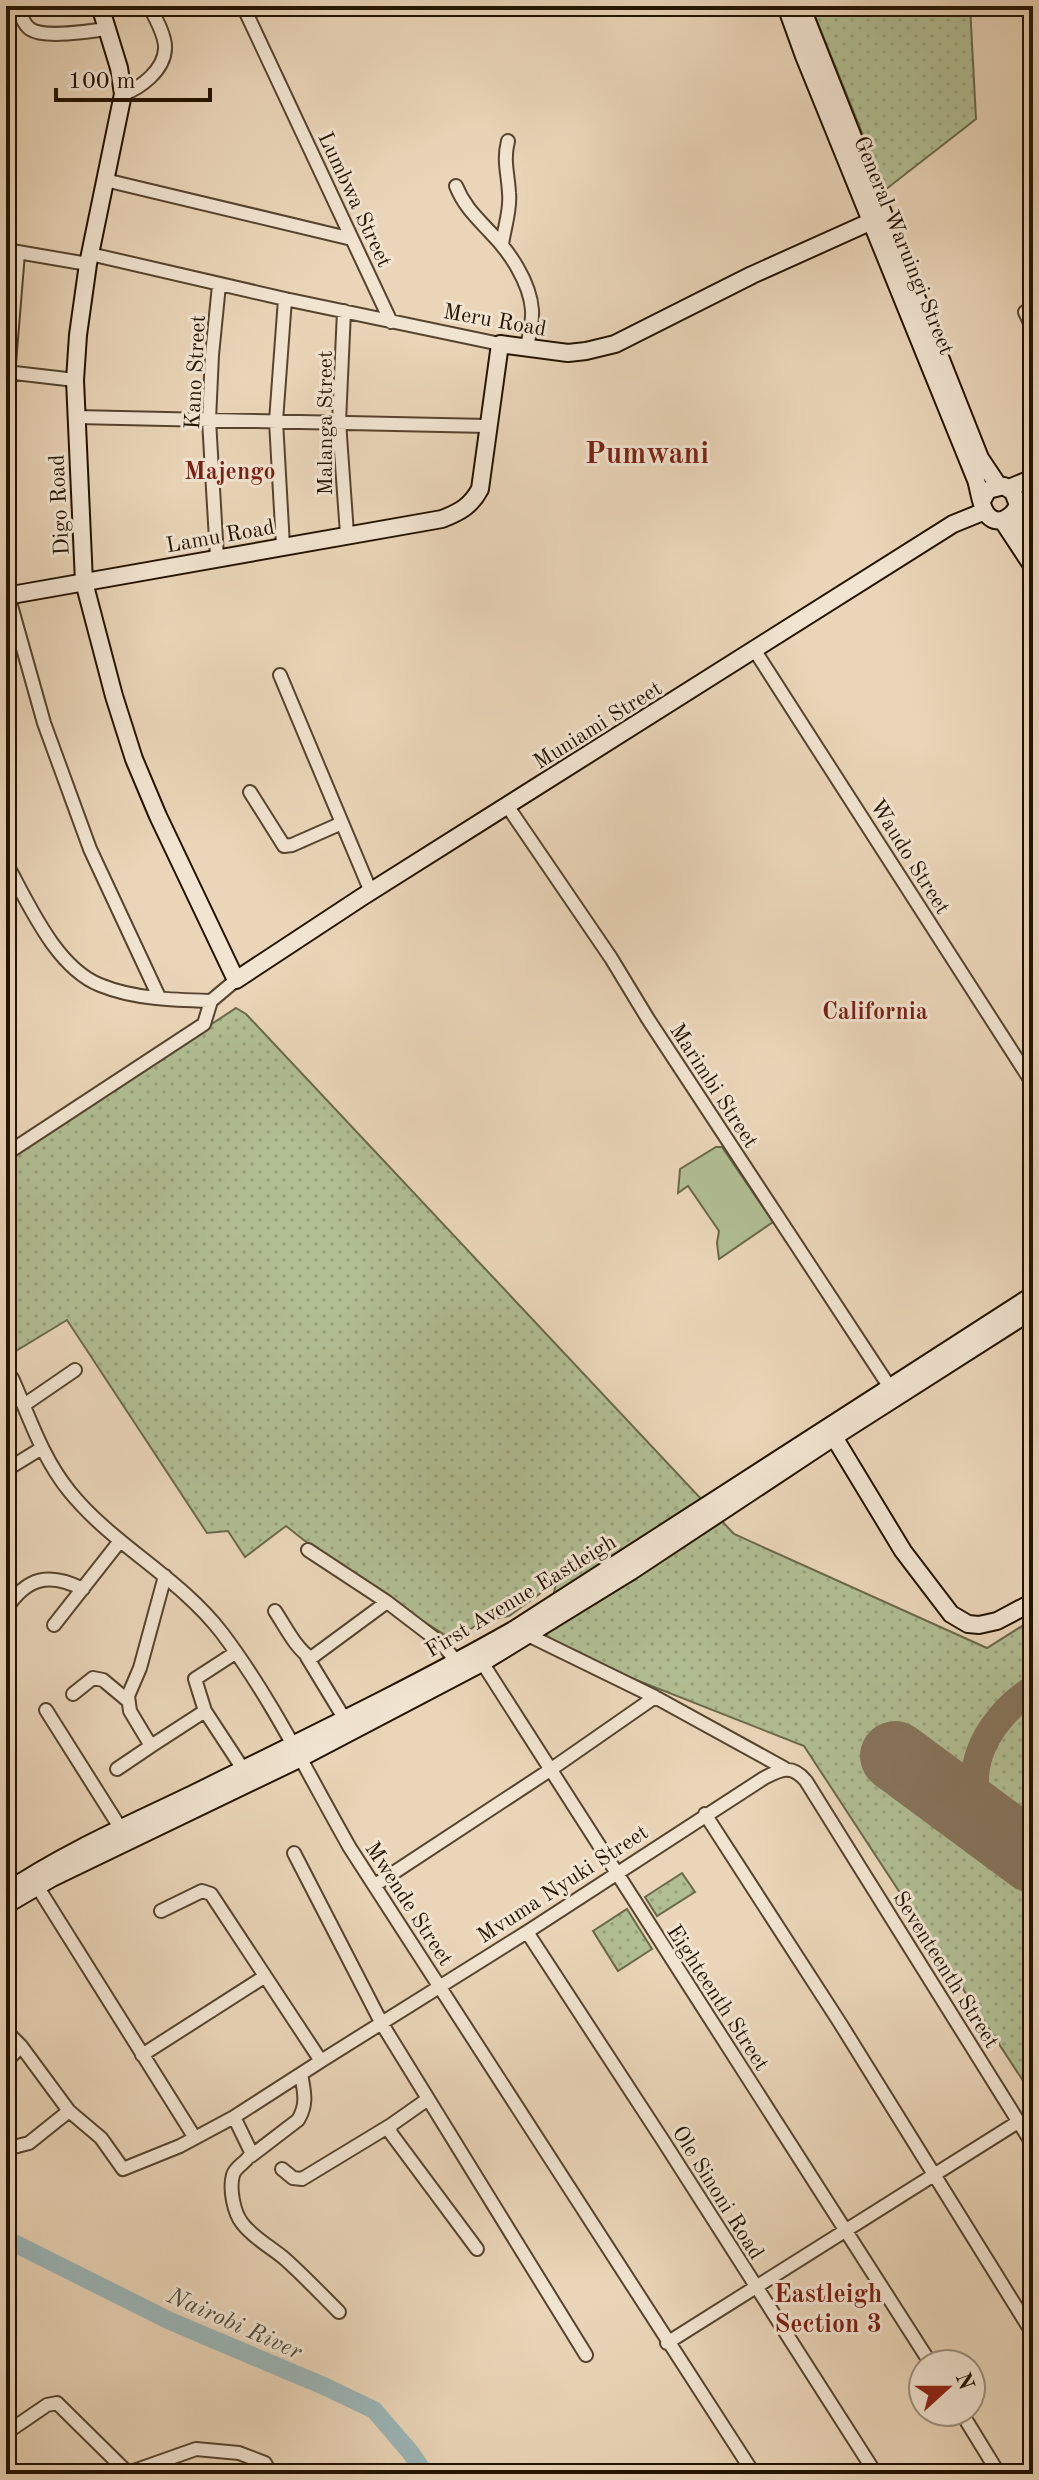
<svg xmlns="http://www.w3.org/2000/svg" width="1039" height="2480" viewBox="0 0 1039 2480" font-family="'Old Standard TT',serif">
<defs>
<pattern id="grass-dots" width="8" height="8" patternUnits="userSpaceOnUse" patternTransform="scale(2)"><rect width="8" height="8" fill="#b1be93"/><path d="M2 2h.1M6 6h.1" fill="none" stroke="#98a27d" stroke-width="1.8" stroke-linecap="round"/></pattern>
</defs>
<rect width="100%" height="100%" fill="#ead5b8"/>
<filter id="stains"><feTurbulence type="fractalNoise" baseFrequency=".0025" numOctaves="4"/><feColorMatrix values="0 0 0 0 .2 0 0 0 0 .09 0 0 0 0 .02 0 0 0 .5 -.17"/></filter>
<radialGradient id="worn" r=".72"><stop offset=".6" stop-color="#630" stop-opacity="0"/><stop offset="1" stop-color="#630" stop-opacity=".3"/></radialGradient>
<path fill="url(#grass-dots)" stroke="#6a694a" stroke-width="2" d="M 811,6 L 970,6 L 976,119 L 885,190 Z
M 236,1008 L 246,1014 L 734,1534 L 987,1648 L 1033,1619 L 1033,2096 L 804,1746 L 545,1644 L 556,1582 L 509,1616 L 485,1620 L 453,1640 L 339,1568 L 286,1526 L 245,1557 L 228,1531 L 207,1533 L 67,1320 L 6,1357 L 6,1159 Z
M 682,1873 L 695,1892 L 657,1916 L 645,1897 Z
M 627,1909 L 652,1949 L 618,1971 L 593,1931 Z"/>
<path fill="#b1be93" stroke="#6a694a" stroke-width="2" d="M 716,1147 L 722,1147 L 773,1222 L 719,1259 L 717,1243 L 719,1231 L 688,1186 L 678,1193 L 680,1169 Z"/>
<g fill="none" stroke-linecap="round" stroke-linejoin="round">
<path stroke="#9bb6b8" stroke-width="18" d="M 6,2239 L 170,2321 L 326,2387 L 374,2410 L 411,2453 L 425,2474"/>
<path stroke="#87745c" stroke-width="28" d="M 997,1832 C 951,1783 984,1721 1033,1689"/>
<path stroke="#87745c" stroke-width="70" d="M 895,1756 L 1033,1858"/>
<defs>
<path id="street" d="M 18,6 C 20,13 23,24 30,29 C 45,39 89,31 107,29
M 243,6 L 391,322
M 123,94 C 141,88 164,70 165,49 C 166,36 155,17 149,6
M 105,180 L 352,239
M 456,186 C 464,206 476,217 490,232 C 509,251 530,282 532,310 C 533,322 529,335 527,347
M 502,245 C 504,228 511,210 509,193 C 508,173 503,161 508,141
M 6,250 L 88,264
M 90,254 L 285,299 L 500,344
M 344,311 L 339,422 L 347,534
M 1025,312 L 1033,329
M 6,372 L 75,380
M 6,400 L 18,253
M 76,417 L 488,426
M 6,523 L 8,595 L 44,723 L 90,849 L 159,997
M 283,546 L 276,421 L 285,299
M 217,557 L 209,420 L 212,355 L 219,285
M 755,651 L 1033,1084
M 280,675 L 371,892
M 250,792 L 284,846 L 292,845 L 342,823
M 508,807 L 611,958 L 648,1019 L 889,1386
M 6,863 C 28,902 55,967 100,985 C 134,999 174,1000 211,1001 L 236,980
M 6,1154 L 204,1024 L 211,1001
M 12,1378 C 29,1416 42,1458 70,1492 C 114,1546 179,1577 222,1633 C 272,1699 309,1776 350,1848 L 754,2474
M 24,1405 L 75,1370
M 6,1470 L 42,1448
M 308,1550 L 387,1602
M 6,1609 C 27,1577 49,1572 83,1589
M 275,1611 C 285,1626 296,1649 311,1658 L 387,1602 L 442,1644 L 457,1662
M 54,1625 L 120,1541
M 528,1635 L 655,1697 L 784,1768
M 478,1656 L 931,2364
M 307,1657 L 344,1718
M 73,1694 L 93,1678 L 103,1680 L 127,1700
M 46,1710 L 121,1829
M 205,1711 L 243,1769
M 151,1746 L 205,1711 L 195,1679 L 235,1653
M 117,1769 L 151,1746 L 130,1711 L 128,1696 L 140,1668 L 165,1576
M 705,1814 L 840,2023 L 1033,2334
M 294,1853 L 382,2024 L 586,2355
M 375,1885 L 550,1770 L 655,1697
M 37,1886 L 195,2138
M 161,1911 L 202,1891 L 211,1894 L 321,2061 L 527,1932 L 764,1778 C 781,1769 792,1764 806,1781 L 1033,2145
M 527,1932 L 662,2139 L 876,2474
M 6,2031 L 21,2046 L 69,2111 L 101,2138 L 123,2169 L 180,2146 L 234,2117 L 321,2061
M 142,2055 L 264,1977
M 6,2062 L 21,2046
M 428,2099 L 391,2125 L 390,2132 L 477,2249
M 234,2117 L 251,2152 C 248,2163 236,2165 233,2175 C 229,2189 234,2213 242,2223 C 253,2238 271,2247 285,2259 C 304,2276 321,2294 339,2312
M 6,2149 L 29,2143 L 69,2111
M 251,2156 L 298,2120 C 308,2104 304,2091 301,2074
M 282,2169 L 293,2178 L 302,2179 L 391,2125
M 667,2343 L 1018,2122
M 961,2412 L 999,2474
M 6,2433 L 47,2405 L 57,2403 L 129,2474
M 128,2473 L 196,2449 L 239,2453 L 265,2463 L 271,2474"/>
<path id="secondary" d="M 100,6 L 119,68 L 123,94 L 88,264 L 78,335 L 75,380 L 84,582 L 114,696 L 134,759 L 158,816 L 236,980 L 362,897 L 953,524 L 985,511
M 786,6 L 804,56 L 976,480 C 979,489 980,504 986,513 C 996,528 1012,518 1018,505 L 1013,492 L 1004,486 L 988,490 L 982,501
M 801,6 L 980,458 L 998,485
M 1009,488 L 1033,478
M 1014,513 L 1033,544
M 1002,520 L 1033,567
M 6,596 L 442,519 C 460,512 471,506 480,489 L 500,344 L 568,353 L 586,351 L 615,344 L 752,275 L 872,221
M 834,1437 L 903,1551 L 951,1614 L 968,1624 L 979,1625 L 997,1621 L 1033,1602
M 6,1892 C 65,1852 131,1824 195,1793 C 302,1740 411,1688 515,1629 L 1033,1295
M 6,1905 L 52,1878 L 299,1759 L 482,1663 L 630,1572 L 834,1437 L 1033,1310"/>
</defs>
<use href="#street" stroke="#56442e" stroke-width="16"/>
<use href="#secondary" stroke="#241400" stroke-width="20"/>
<use href="#street" stroke="#f1e4d1" stroke-width="12"/>
<use href="#secondary" stroke="#f1e4d1" stroke-width="16"/>
</g>
<g text-anchor="middle" stroke-width="6" stroke-linejoin="round" paint-order="stroke">
<g font-size="22" fill="#241400" stroke="#f1e4d1">
<text transform="translate(356 199) rotate(65)" y="8">Lumbwa Street</text>
<text transform="translate(905 245) rotate(68)" y="8">General Waruingi Street</text>
<text transform="translate(495 319) rotate(10)" y="8">Meru Road</text>
<text transform="translate(194 372) rotate(-87)" y="8">Kano Street</text>
<text transform="translate(324 423) rotate(-90)" y="8">Malanga Street</text>
<text transform="translate(58 505) rotate(-93)" y="8">Digo Road</text>
<text transform="translate(220 535) rotate(-10)" y="8">Lamu Road</text>
<text transform="translate(597 724) rotate(-32)" y="8">Muniami Street</text>
<text transform="translate(911 856) rotate(58)" y="8">Waudo Street</text>
<text transform="translate(715 1085) rotate(57)" y="8">Marimbi Street</text>
<text transform="translate(520 1595) rotate(-31)" y="8">First Avenue Eastleigh</text>
<text transform="translate(562 1883) rotate(-33)" y="8">Mvuma Nyuki Street</text>
<text transform="translate(410 1903) rotate(57)" y="8">Mwende Street</text>
<text transform="translate(947 1969) rotate(58)" y="8">Seventeenth Street</text>
<text transform="translate(719 1997) rotate(57)" y="8">Eighteenth Street</text>
<text transform="translate(719 2192) rotate(58)" y="8">Ole Sinoni Road</text>
</g>
<g font-size="24" font-weight="bold" fill="#7a1f14" stroke="#f1e4d1">
<text x="230" y="479">Majengo</text>
<text x="875" y="1019">California</text>
</g>
<g font-size="24" font-style="italic" fill="#4e4d40" stroke="#f1e4d1">
<text transform="translate(235 2323) rotate(24)" y="8">Nairobi River</text>
</g>
<g font-size="26" font-weight="bold" fill="#7a1f14" stroke="#f1e4d1">
<text x="828" y="2302">Eastleigh<tspan x="828" dy="30">Section 3</tspan></text>
</g>
<g font-size="30" font-weight="bold" fill="#7a1f14" stroke="#f1e4d1">
<text x="647" y="463">Pumwani</text>
</g>
</g>
<rect width="1039" height="2480" fill="none" stroke="#ead5b8" stroke-width="32"/>
<rect x="8" y="8" width="1023" height="2464" fill="none" stroke="#241400" stroke-width="4"/>
<rect x="16" y="16" width="1007" height="2448" fill="none" stroke="#241400" stroke-width="2"/>
<g transform="translate(947 2388) rotate(69)"><circle r="38" fill="#f1e4d1" stroke="#9f917d" stroke-width="2"/>
<path d="M0-6L14 30L0 20L-14 30Z" fill="#8f2418"/>
<text y="-12" font-size="22" font-weight="bold" text-anchor="middle" fill="#241400">N</text>
</g>
<path d="M56 88v12h154v-12" fill="none" stroke="#241400" stroke-width="4"/>
<text x="68" y="88" font-size="24" fill="#241400" stroke="#f1e4d1" stroke-width="6" paint-order="stroke">100 m</text>
<rect width="100%" height="100%" filter="url(#stains)"/>
<rect width="100%" height="100%" fill="url(#worn)"/>
</svg>
